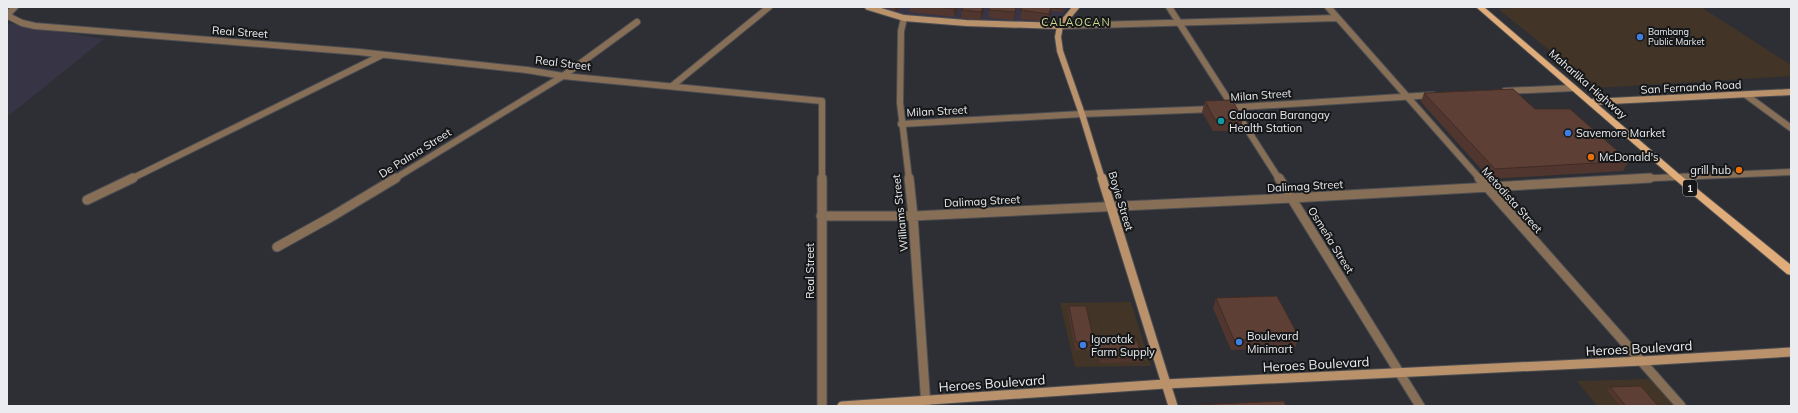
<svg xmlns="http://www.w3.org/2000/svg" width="1798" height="413" viewBox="0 0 1798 413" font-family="Mulish,sans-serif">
<rect width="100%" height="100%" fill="#2d2f34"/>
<path fill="#423426" d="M 1536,7 L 1701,7 L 1791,65 L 1791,76 L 1596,88 L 1498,9 Z
M 1131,302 L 1151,366 L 1075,367 L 1060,303 Z
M 1651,379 L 1675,406 L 1597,406 L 1577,381 Z"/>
<path fill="#373445" d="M 874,7 L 1069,7 L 1055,24 L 967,21 L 906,16 Z
M 7,23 L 104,39 L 7,117 Z"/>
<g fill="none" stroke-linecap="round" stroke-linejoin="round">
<defs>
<path id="street-far1" d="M 15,7 L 9,13 L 10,17 L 22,23 L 35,26 L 359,52 L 527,70 L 563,76 L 822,101 L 822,179
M 1169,7 L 1279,179
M 1328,7 L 1480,179
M 904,18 L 901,31 L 900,103 L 909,179
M 1060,26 L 1337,18
M 672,86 L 769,7
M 1505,91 L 1573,88
M 1746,95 L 1791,128
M 1225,108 L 1433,95
M 901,124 L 1082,114 L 1214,109
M 131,179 L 382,55
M 394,179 L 563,76 L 637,22
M 1632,179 L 1791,172"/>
<path id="street" d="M 822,178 L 822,406
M 909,178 L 913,216 L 926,406
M 1279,178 L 1420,406
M 1479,178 L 1681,406
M 87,200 L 133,178
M 821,216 L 913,216 L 1292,198 L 1650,178
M 277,247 L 331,217 L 396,178"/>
<path id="secondary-far1" d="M 868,7 L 904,18 L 966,23 L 1060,26
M 1076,7 L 1060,26 L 1058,37 L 1060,51 L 1082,114 L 1102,179
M 1591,102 L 1791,92"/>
<path id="secondary" d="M 1102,178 L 1173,406
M 842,406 L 1165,384 L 1642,361 L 1791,352"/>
<path id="primary" d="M 1476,7 L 1484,7 L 1679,174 L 1791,265 L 1791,275 L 1787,274 L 1673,178 Z"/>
</defs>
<use href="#street-far1" stroke="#4b4d52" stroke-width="8"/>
<use href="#street" stroke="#4b4d52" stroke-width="11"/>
<use href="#secondary-far1" stroke="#4b4d52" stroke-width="8"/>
<use href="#secondary" stroke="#4b4d52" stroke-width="11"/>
<use href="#primary" stroke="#4b4d52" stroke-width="2"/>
<use href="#street-far1" stroke="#876e56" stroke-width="6"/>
<use href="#street" stroke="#876e56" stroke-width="9"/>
<use href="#secondary-far1" stroke="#b9916b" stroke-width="6"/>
<use href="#secondary" stroke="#b9916b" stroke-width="9"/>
<use href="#primary" fill="#dfac7a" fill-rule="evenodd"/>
</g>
<path fill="#50362e" d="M 886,7 L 904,7 L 895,11 Z
M 910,7 L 958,7 L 958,9 L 954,17 L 910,12 Z
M 963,7 L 984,7 L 984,11 L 981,20 L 961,18 L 962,10 Z
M 986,7 L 1064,7 L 1063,12 L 1051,11 L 1048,22 L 1020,19 L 1022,9 L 1016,8 L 1014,20 L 989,18 L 989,9 L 986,8 Z
M 1424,93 L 1629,161 L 1623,171 L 1490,179 L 1421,102 Z
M 1205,101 L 1243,119 L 1240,131 L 1213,131 L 1202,112 Z
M 1216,298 L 1299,337 L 1295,348 L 1231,350 L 1213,308 Z
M 1069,306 L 1094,342 L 1093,350 L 1075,350 L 1068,313 Z
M 1097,342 L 1142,358 L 1141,362 L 1100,363 L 1096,346 Z
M 1610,387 L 1658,406 L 1620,406 L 1607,390 Z"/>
<path fill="#412c26" d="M 895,7 L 904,7 L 895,11 Z
M 955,7 L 958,7 L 958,9 L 954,17 L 954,9 Z
M 983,7 L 984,7 L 984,11 L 981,20 L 981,12 Z
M 1016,7 L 1016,12 L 1014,20 L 1015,12 Z
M 1051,7 L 1051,15 L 1048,22 L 1049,14 Z"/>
<path fill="#5d3f36" stroke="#412c26" d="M 937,7 L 955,7 L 954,9 Z
M 963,7 L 983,7 L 981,12 L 962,10 Z
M 990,7 L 1016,7 L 1015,12 L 989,10 Z
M 1022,7 L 1051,7 L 1049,14 L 1021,10 Z
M 1051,7 L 1064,7 L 1063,9 L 1051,8 Z
M 1513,89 L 1535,109 L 1570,109 L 1629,161 L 1495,169 L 1424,93 Z
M 1232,100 L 1243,119 L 1215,120 L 1205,101 Z
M 1277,296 L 1299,337 L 1234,340 L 1216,298 Z
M 1069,306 L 1086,306 L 1094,342 L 1076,342 Z
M 1137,341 L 1142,358 L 1101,359 L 1097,342 Z
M 1641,386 L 1658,406 L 1626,406 L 1610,387 Z
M 1284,401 L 1286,406 L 1195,406 L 1194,405 Z"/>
<g fill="#3f7fe0" stroke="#161719" stroke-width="1.5">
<circle cx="1640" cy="37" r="4"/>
<circle cx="1568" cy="133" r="4"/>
<circle cx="1239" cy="342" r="4"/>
<circle cx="1083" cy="345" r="4"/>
</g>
<circle fill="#0f9aa8" stroke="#161719" stroke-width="1.5" cx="1221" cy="121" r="4"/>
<g fill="#e8710a" stroke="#161719" stroke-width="1.5">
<circle cx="1591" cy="157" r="4"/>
<circle cx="1739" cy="170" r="4"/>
</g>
<g text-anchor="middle" stroke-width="4" stroke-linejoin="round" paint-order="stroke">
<g font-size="9" fill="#ebecef" stroke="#161719" text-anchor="start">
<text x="1648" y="35">Bambang<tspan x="1648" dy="10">Public Market</tspan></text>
</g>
<rect fill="#161719" stroke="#abacaf" stroke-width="1" x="1683" y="180" width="14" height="16" rx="3"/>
<g font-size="10" font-weight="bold" fill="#ebecef">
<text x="1690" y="192">1</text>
</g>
<g font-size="11" letter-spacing="1" fill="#d0dd90" stroke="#161719">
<text x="1076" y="26">CALAOCAN</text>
</g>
<g font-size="11" fill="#ebecef" stroke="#161719">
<text transform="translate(240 32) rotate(4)" y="4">Real Street</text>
<text transform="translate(563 63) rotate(7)" y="4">Real Street</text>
<text transform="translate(1588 84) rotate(41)" y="4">Maharlika Highway</text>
<text transform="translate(1691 87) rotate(-3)" y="4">San Fernando Road</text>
<text transform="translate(1261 95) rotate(-4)" y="4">Milan Street</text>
<text transform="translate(937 111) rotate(-3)" y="4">Milan Street</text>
<text transform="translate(415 153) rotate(-32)" y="4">De Palma Street</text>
<text transform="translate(1305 186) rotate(-3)" y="4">Dalimag Street</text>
<text transform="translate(1512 200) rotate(48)" y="4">Metodista Street</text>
<text transform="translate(982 201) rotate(-3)" y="4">Dalimag Street</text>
<text transform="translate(1121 201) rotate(73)" y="4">Boyie Street</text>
<text transform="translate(900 213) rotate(-96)" y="4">Williams Street</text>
<text transform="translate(1331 240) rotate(58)" y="4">Osmeña Street</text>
<text transform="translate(810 271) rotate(-90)" y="4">Real Street</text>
</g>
<g font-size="11" fill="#ebecef" stroke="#161719" text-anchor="start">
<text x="1229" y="119">Calaocan Barangay<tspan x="1229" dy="13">Health Station</tspan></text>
<text x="1576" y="137">Savemore Market</text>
<text x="1599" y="161">McDonald's</text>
<text x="1731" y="174" text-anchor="end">grill hub</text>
<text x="1247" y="340">Boulevard<tspan x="1247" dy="13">Minimart</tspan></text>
<text x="1091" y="343">Igorotak<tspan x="1091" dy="13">Farm Supply</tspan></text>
</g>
<g font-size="13" fill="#ebecef" stroke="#161719">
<text transform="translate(1639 348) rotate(-3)" y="5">Heroes Boulevard</text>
<text transform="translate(1316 364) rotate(-3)" y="5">Heroes Boulevard</text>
<text transform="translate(992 383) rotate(-4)" y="5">Heroes Boulevard</text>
</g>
</g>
<rect width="1798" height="413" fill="none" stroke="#ebecef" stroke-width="16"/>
</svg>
